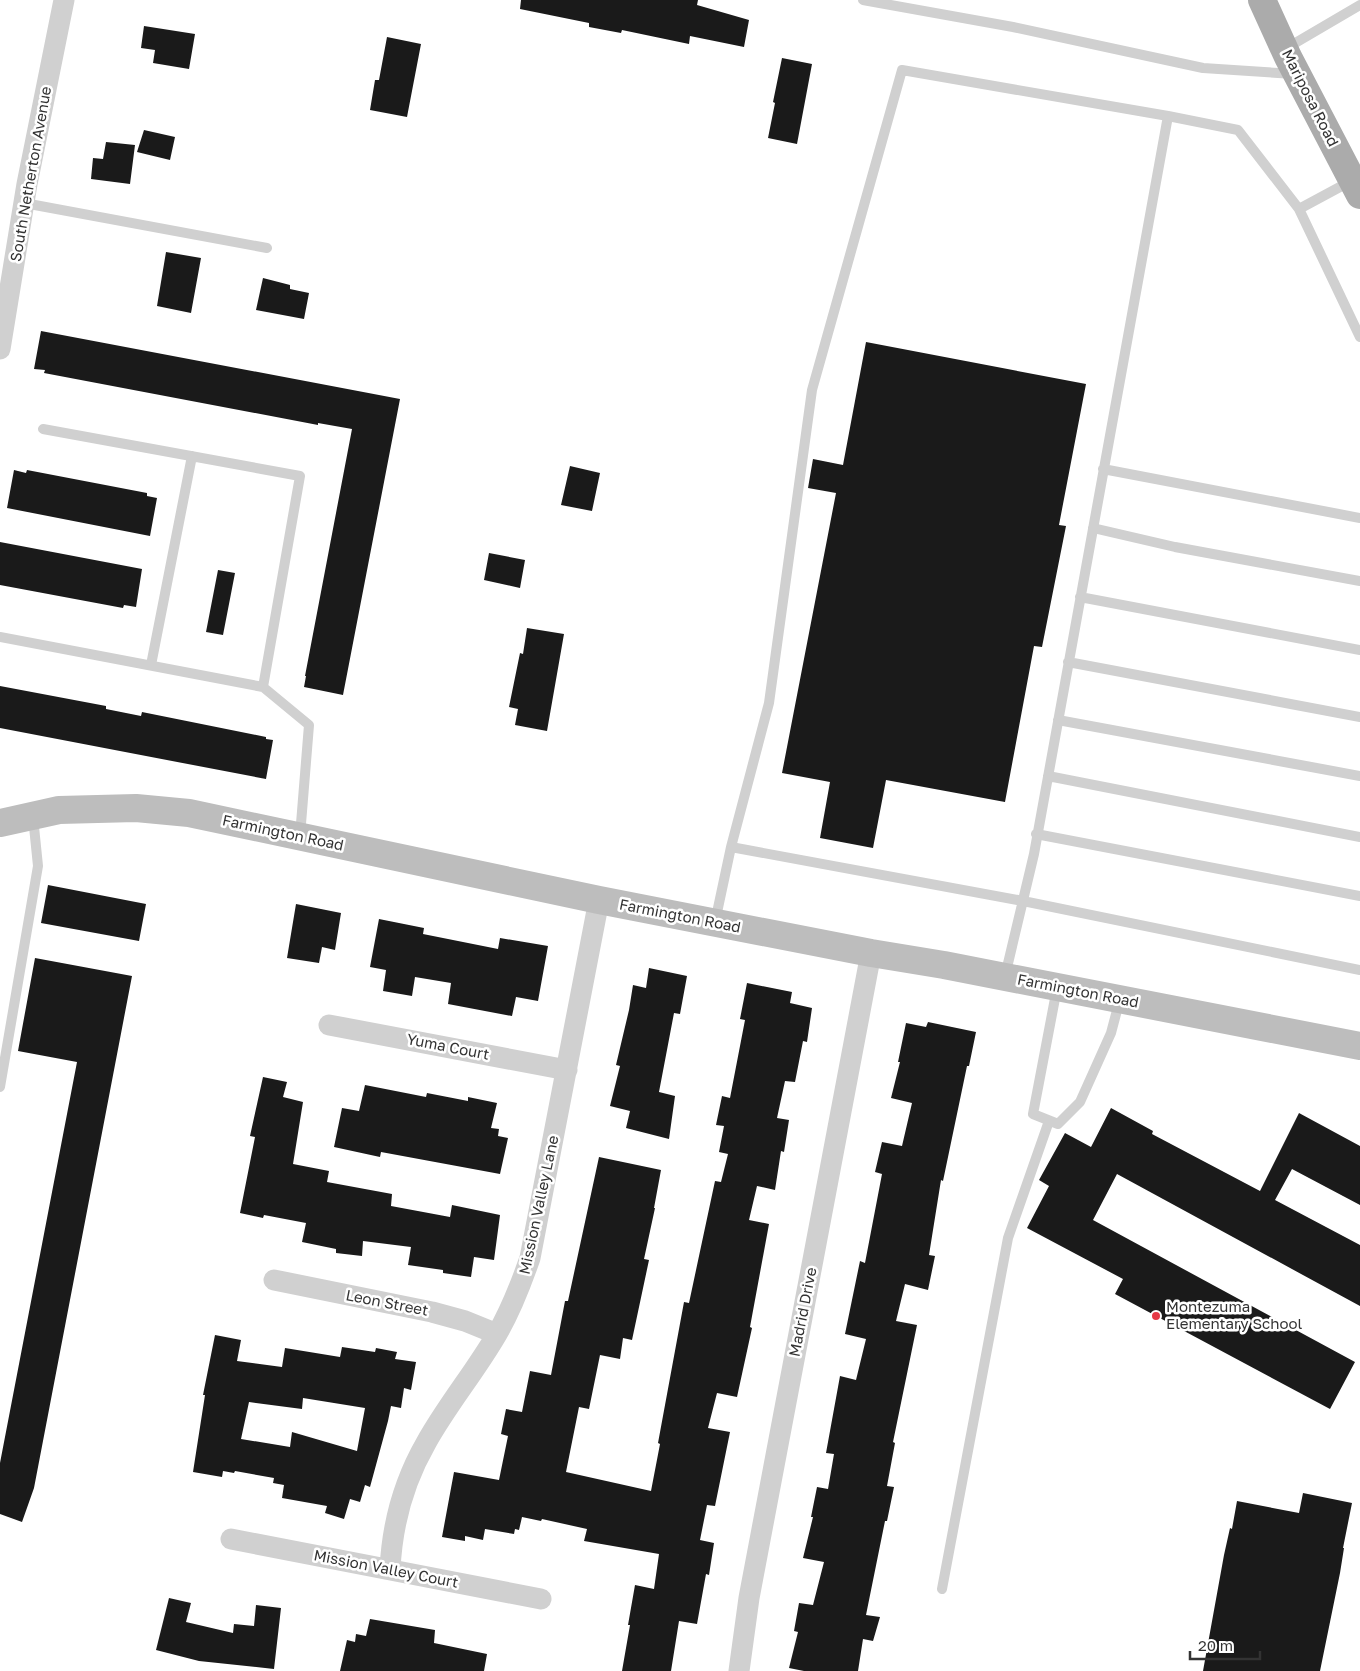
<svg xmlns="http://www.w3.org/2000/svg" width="1360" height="1671" viewBox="0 0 1360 1671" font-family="'Golos Text',sans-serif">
<rect width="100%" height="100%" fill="#fff"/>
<path fill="#1a1a1a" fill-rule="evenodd" d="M 521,0 L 698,0 L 697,5 L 749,20 L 744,47 L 690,36 L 689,44 L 622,30 L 621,33 L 589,27 L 589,23 L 520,9 Z
M 144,26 L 195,34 L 189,69 L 153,63 L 155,50 L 141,48 Z
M 387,37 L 421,44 L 407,117 L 370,110 L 375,80 L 379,80 Z
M 782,58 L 812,64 L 797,144 L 768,138 L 775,103 L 773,102 Z
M 144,130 L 175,137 L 170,160 L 137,152 Z
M 106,142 L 135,145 L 130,184 L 91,179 L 93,158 L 103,159 Z
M 166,252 L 201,258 L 191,313 L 157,306 Z
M 263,278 L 290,285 L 290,289 L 309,293 L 304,319 L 256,310 Z
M 41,331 L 400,399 L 343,695 L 304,687 L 306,676 L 305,676 L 352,429 L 318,423 L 318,425 L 44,373 L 45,370 L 34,369 Z
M 866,342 L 1086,384 L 1059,525 L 1066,526 L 1042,647 L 1034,646 L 1005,802 L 886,780 L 873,848 L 820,838 L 830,782 L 782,773 L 836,493 L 808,488 L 813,459 L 843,465 Z
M 570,466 L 600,473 L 592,511 L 561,505 Z
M 14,470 L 26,473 L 27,470 L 147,493 L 147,496 L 157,498 L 150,536 L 7,508 Z
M 0,542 L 142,569 L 136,607 L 124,605 L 123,608 L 0,585 Z
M 489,553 L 525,560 L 520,588 L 484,580 Z
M 218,570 L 235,573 L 223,635 L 206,632 Z
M 527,628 L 564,634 L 547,731 L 515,725 L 518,709 L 509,707 L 520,653 L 523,654 Z
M 0,686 L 106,706 L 106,709 L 141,716 L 142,712 L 266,737 L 266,739 L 273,740 L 266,779 L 0,728 Z
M 48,885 L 146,904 L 139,941 L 41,923 Z
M 296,904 L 341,913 L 335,950 L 322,947 L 319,963 L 287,958 Z
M 379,919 L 424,928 L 423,934 L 498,949 L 500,938 L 548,946 L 538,1001 L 516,997 L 512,1016 L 448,1004 L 451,983 L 415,977 L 412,996 L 383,991 L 386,970 L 370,967 Z
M 35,958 L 132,976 L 34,1488 L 22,1522 L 0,1514 L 0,1463 L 77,1062 L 18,1051 Z
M 649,968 L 687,976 L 680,1014 L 674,1013 L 659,1092 L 675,1096 L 669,1139 L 626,1128 L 630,1111 L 610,1106 L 620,1066 L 616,1065 L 629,1010 L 633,985 L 646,988 Z
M 747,983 L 792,992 L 790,1003 L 812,1008 L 807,1042 L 803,1041 L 795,1082 L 785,1081 L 777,1118 L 789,1120 L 784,1152 L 781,1151 L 775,1190 L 757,1186 L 749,1220 L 769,1224 L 750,1327 L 752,1328 L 737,1397 L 717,1393 L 708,1428 L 730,1432 L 715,1506 L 707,1505 L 700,1540 L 714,1543 L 709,1575 L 706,1574 L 697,1624 L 679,1621 L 671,1671 L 622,1671 L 630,1625 L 628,1625 L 635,1585 L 654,1589 L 659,1554 L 584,1541 L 587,1529 L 542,1519 L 541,1521 L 522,1517 L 519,1530 L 515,1529 L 514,1534 L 485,1529 L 483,1540 L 465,1536 L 465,1541 L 442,1537 L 454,1472 L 499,1480 L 508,1436 L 501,1434 L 506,1409 L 522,1412 L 530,1371 L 551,1375 L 565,1301 L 568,1301 L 599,1157 L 661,1170 L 654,1208 L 655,1208 L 644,1259 L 649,1260 L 632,1340 L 623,1338 L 620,1359 L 600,1355 L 589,1409 L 579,1407 L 566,1472 L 651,1491 L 660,1444 L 658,1443 L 684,1302 L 689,1303 L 715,1181 L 721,1182 L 728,1154 L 719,1152 L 724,1126 L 716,1125 L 722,1096 L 730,1098 L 745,1020 L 740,1019 Z
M 928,1022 L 976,1032 L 969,1066 L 967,1066 L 943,1181 L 941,1180 L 929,1255 L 935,1256 L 928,1290 L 905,1284 L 896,1321 L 917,1325 L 893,1442 L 895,1443 L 887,1486 L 894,1487 L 887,1521 L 885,1521 L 866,1615 L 880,1617 L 873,1641 L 863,1639 L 858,1671 L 804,1671 L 789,1668 L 798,1632 L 794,1631 L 799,1603 L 813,1605 L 824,1562 L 803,1558 L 813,1517 L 811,1517 L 817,1487 L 828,1489 L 834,1454 L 826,1453 L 840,1376 L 856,1380 L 866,1339 L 845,1334 L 860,1261 L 865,1263 L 882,1174 L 875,1172 L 882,1142 L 902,1146 L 912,1103 L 891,1098 L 900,1062 L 898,1062 L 906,1023 L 926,1027 Z
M 263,1077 L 287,1082 L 283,1097 L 303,1102 L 293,1164 L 329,1171 L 327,1182 L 392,1194 L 391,1206 L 450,1217 L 452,1205 L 500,1215 L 494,1260 L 474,1257 L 471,1277 L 443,1273 L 443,1270 L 408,1265 L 411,1247 L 363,1241 L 362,1256 L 336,1253 L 336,1249 L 302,1242 L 306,1223 L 264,1215 L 263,1218 L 240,1213 L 255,1137 L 250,1136 Z
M 365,1085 L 426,1097 L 427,1093 L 468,1101 L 468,1097 L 497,1103 L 491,1128 L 499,1129 L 498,1136 L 508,1138 L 500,1174 L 381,1152 L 380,1157 L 334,1147 L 342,1108 L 359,1111 Z
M 1111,1108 L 1153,1131 L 1152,1134 L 1260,1191 L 1299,1113 L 1360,1146 L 1360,1205 L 1292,1169 L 1275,1200 L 1360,1245 L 1360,1306 L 1117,1174 L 1093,1220 L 1355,1362 L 1330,1409 L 1115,1294 L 1123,1279 L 1027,1228 L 1049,1186 L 1039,1180 L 1065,1133 L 1091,1147 Z
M 215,1335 L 241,1340 L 237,1361 L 282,1367 L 285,1348 L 340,1357 L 342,1347 L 375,1352 L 376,1348 L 397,1352 L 395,1359 L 416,1362 L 411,1390 L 404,1388 L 401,1408 L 391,1406 L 388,1421 L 370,1487 L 365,1485 L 360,1502 L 350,1499 L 344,1519 L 325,1513 L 327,1506 L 282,1498 L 284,1485 L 273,1483 L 274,1478 L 235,1471 L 234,1473 L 223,1471 L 222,1477 L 193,1472 L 205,1395 L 203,1395 ZM 303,1398 L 365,1408 L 357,1451 L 292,1432 L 290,1447 L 241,1439 L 249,1402 L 302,1409 Z
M 1303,1493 L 1352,1503 L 1343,1548 L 1344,1548 L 1340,1573 L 1320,1671 L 1203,1671 L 1224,1555 L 1230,1528 L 1232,1529 L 1237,1501 L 1299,1513 Z
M 169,1598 L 191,1603 L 186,1622 L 233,1633 L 234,1624 L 254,1626 L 256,1605 L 281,1608 L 274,1669 L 199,1661 L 156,1650 Z
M 370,1619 L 435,1630 L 434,1643 L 487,1654 L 484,1671 L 340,1671 L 347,1640 L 355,1642 L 356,1634 L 366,1636 Z"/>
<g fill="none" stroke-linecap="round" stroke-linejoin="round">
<path stroke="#d0d0d0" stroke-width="10" d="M 863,0 L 1013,27 L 1203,68 L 1294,74
M 1285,49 L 1360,5
M 24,203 L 267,248
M 1299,209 L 1360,337
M 43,429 L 300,476 L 263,687
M 1103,469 L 1360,518
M 1093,528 L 1175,547 L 1360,581
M 1080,597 L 1360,650
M 0,637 L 263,687 L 309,725 L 300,836
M 1068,662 L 1360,717
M 151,665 L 192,456
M 1058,720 L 1360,776
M 1048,776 L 1360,837
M 1036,834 L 1360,896
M 731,847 L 1023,901 L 1360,970
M 715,922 L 731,847 L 769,703 L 812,390 L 902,70 L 1168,116
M 1005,976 L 1034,854 L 1168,116 L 1238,130 L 1299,209 L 1351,181
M 1057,988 L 1033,1114 L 1058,1124 L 1080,1102 L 1111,1033 L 1120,999
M 0,1087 L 38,866 L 33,817
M 942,1589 L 1008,1238 L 1049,1121"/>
<path stroke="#d0d0d0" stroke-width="21" d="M 0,349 L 27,184 L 64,0
M 329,1025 L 567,1070
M 274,1280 L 432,1312 L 465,1321 L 497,1334
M 231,1539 L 541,1599
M 390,1570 C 392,1525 403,1483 426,1443 C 447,1405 475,1372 497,1334 C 511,1310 521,1284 530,1258 L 599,900
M 739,1671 L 749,1598 L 871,953"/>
<path stroke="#bdbdbd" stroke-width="28" d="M 0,823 L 59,810 L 136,808 L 189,813 L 599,900 L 871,953 L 944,965 L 1360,1046"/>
<path stroke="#ababab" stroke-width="28" d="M 1262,0 L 1288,57 L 1360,195"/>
</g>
<circle fill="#e63946" stroke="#fff" stroke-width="2" cx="1156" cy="1316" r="5"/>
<g text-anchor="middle" stroke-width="5" stroke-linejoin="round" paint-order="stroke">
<g font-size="15" fill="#333" stroke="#fff">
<text transform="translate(1310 98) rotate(63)" y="5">Mariposa Road</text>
<text transform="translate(31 174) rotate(-80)" y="5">South Netherton Avenue</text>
<text transform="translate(283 833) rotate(12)" y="5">Farmington Road</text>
<text transform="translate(680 916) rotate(11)" y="5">Farmington Road</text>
<text transform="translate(1078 991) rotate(11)" y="5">Farmington Road</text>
<text transform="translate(448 1047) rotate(11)" y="5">Yuma Court</text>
<text transform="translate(539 1205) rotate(-78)" y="5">Mission Valley Lane</text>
<text transform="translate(387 1303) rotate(11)" y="5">Leon Street</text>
<text transform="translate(803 1312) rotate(-79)" y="5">Madrid Drive</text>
<text transform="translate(386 1569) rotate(11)" y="5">Mission Valley Court</text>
</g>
<g font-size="15" fill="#333" stroke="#fff" text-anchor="start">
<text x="1166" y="1312">Montezuma<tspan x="1166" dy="17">Elementary School</tspan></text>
</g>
</g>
<path d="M1190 1651v8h70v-8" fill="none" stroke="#333333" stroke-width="2.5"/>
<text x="1198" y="1651" font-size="15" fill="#333333" stroke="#ffffff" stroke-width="4" paint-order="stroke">20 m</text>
</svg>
